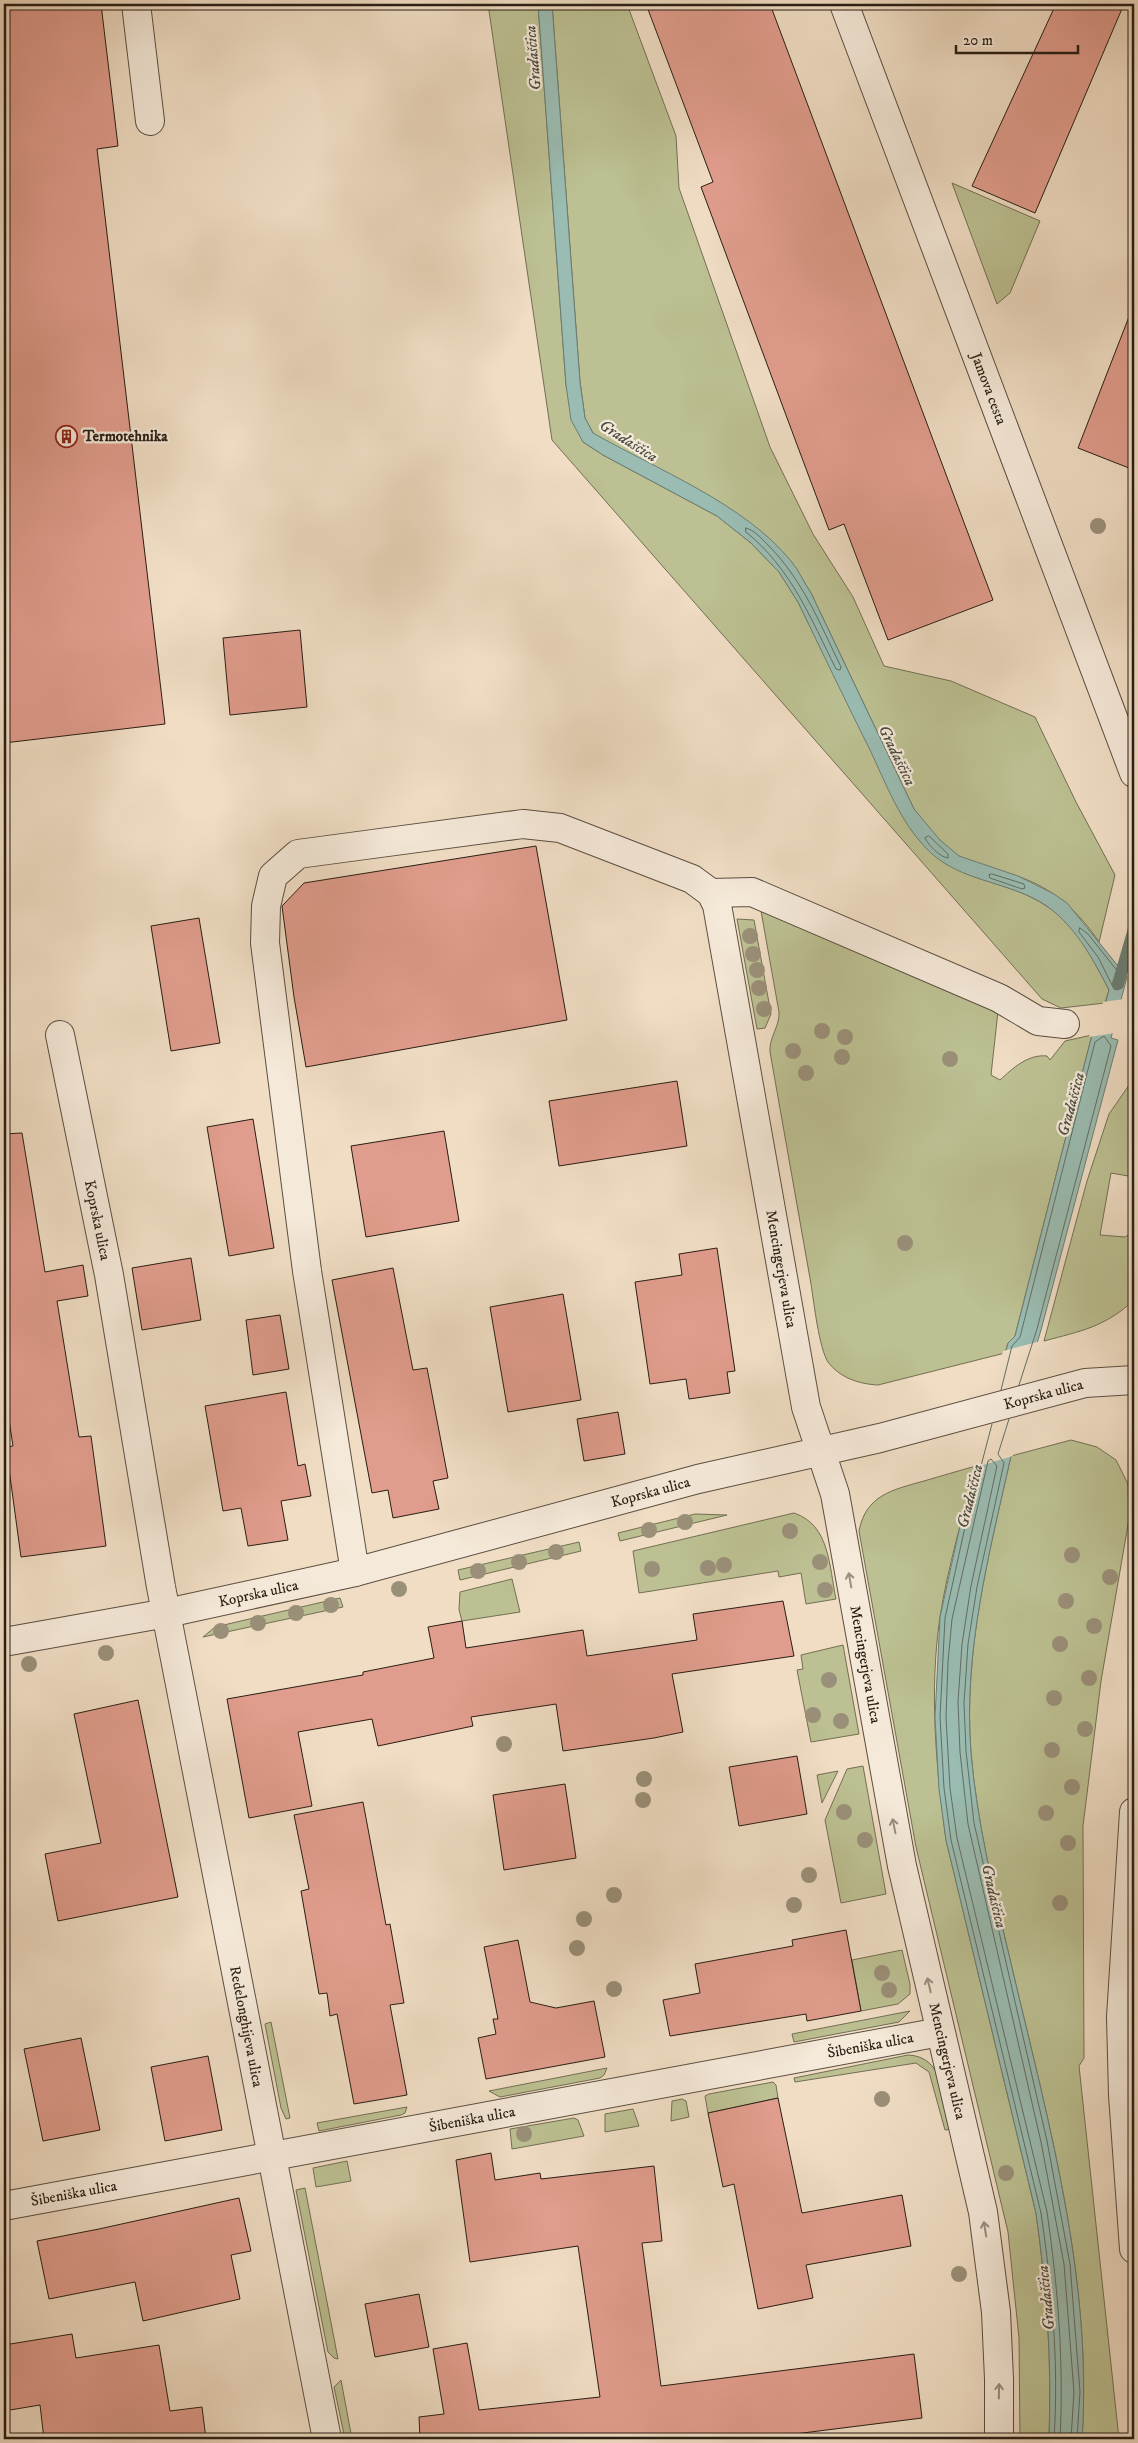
<svg xmlns="http://www.w3.org/2000/svg" width="1138" height="2443" viewBox="0 0 1138 2443" font-family="'IM FELL DW Pica',serif">
<rect width="100%" height="100%" fill="#f0ddc4"/>
<filter id="stains"><feTurbulence type="fractalNoise" baseFrequency=".004" numOctaves="4"/><feColorMatrix values="0 0 0 0 .2 0 0 0 0 .09 0 0 0 0 .02 0 0 0 .5 -.17"/></filter>
<radialGradient id="worn" r=".72"><stop offset=".6" stop-color="#630" stop-opacity="0"/><stop offset="1" stop-color="#630" stop-opacity=".3"/></radialGradient>
<path fill="#bcc092" stroke="#726f53" d="M 488,4 L 538,4 L 566,385 L 583,442 L 603,455 L 717,516 L 751,543 L 779,572 L 798,602 L 913,832 C 956,888 999,874 1048,907 C 1077,926 1094,961 1109,990 L 1105,1003 L 1061,1008 L 1042,999 L 552,440 Z
M 552,4 L 627,4 L 676,136 L 679,188 L 770,447 L 813,534 L 853,597 L 884,666 L 951,681 L 1035,717 L 1076,802 L 1115,875 L 1099,942 C 1078,911 1053,888 1017,876 C 998,869 976,867 959,856 C 940,844 927,826 914,809 L 811,593 L 791,561 L 593,433 L 585,418 L 580,382 Z
M 952,183 L 1040,221 L 1010,293 L 997,304 Z
M 761,911 L 998,1011 L 991,1075 L 1000,1080 C 1013,1068 1028,1054 1047,1056 L 1050,1060 L 1065,1041 L 1092,1035 L 1015,1336 L 1008,1343 L 1005,1353 L 878,1385 C 859,1384 840,1378 828,1362 C 819,1348 814,1303 811,1284 C 797,1207 784,1129 770,1052 C 769,1037 780,1026 779,1012 Z
M 737,919 L 754,920 L 771,1014 L 765,1028 L 757,1029 Z
M 1134,1078 L 1134,1177 L 1111,1173 L 1100,1235 L 1125,1237 L 1134,1231 L 1134,1300 C 1105,1327 1081,1331 1044,1341 L 1087,1181 L 1109,1114 Z
M 1071,1440 L 1097,1447 L 1116,1460 L 1128,1484 L 1129,1519 L 1101,1681 L 1083,1826 L 1084,2058 L 1079,2066 L 1119,2439 L 1082,2439 C 1093,2275 1046,2114 1009,1955 C 993,1888 977,1822 971,1753 C 963,1652 989,1554 1011,1456 Z
M 976,1466 C 963,1516 948,1566 940,1617 C 929,1691 936,1767 946,1840 L 1036,2213 C 1047,2291 1052,2361 1049,2439 L 1020,2439 L 1019,2338 L 1008,2232 L 916,1847 L 859,1531 C 866,1495 892,1490 924,1481 C 941,1476 958,1471 976,1466 Z
M 794,1513 C 830,1525 829,1566 836,1599 L 806,1604 L 801,1573 L 779,1577 L 778,1571 L 639,1593 L 633,1551 Z
M 695,1514 L 727,1515 L 620,1541 L 618,1533 Z
M 579,1542 L 581,1551 L 460,1580 L 458,1570 Z
M 512,1579 L 520,1612 L 462,1621 L 459,1610 L 460,1592 Z
M 340,1598 L 343,1607 L 203,1637 L 215,1627 Z
M 843,1645 L 859,1734 L 811,1742 L 797,1670 L 803,1669 L 801,1655 Z
M 863,1766 L 886,1894 L 841,1903 L 825,1820 L 847,1769 Z
M 838,1771 L 822,1803 L 817,1775 Z
M 902,1950 L 910,1984 L 910,1994 L 898,2004 L 861,2011 L 852,1960 Z
M 910,2011 L 899,2022 L 794,2042 L 792,2034 Z
M 271,2022 L 290,2118 L 286,2119 L 281,2108 L 265,2024 Z
M 908,2055 C 944,2056 946,2101 953,2129 L 945,2130 L 929,2072 L 916,2063 L 795,2082 L 794,2078 Z
M 607,2068 L 604,2075 L 600,2078 L 500,2097 L 489,2091 Z
M 773,2082 L 776,2085 L 778,2098 L 708,2113 L 705,2096 L 709,2094 Z
M 682,2099 L 686,2101 L 689,2117 L 671,2121 L 672,2101 Z
M 407,2107 L 405,2113 L 401,2115 L 319,2131 L 317,2123 Z
M 633,2109 L 639,2126 L 605,2132 L 605,2114 Z
M 574,2118 L 578,2120 L 584,2136 L 512,2149 L 510,2129 Z
M 347,2161 L 351,2181 L 316,2187 L 313,2168 Z
M 305,2188 L 338,2359 L 334,2358 L 328,2352 L 296,2190 Z
M 341,2380 L 352,2439 L 345,2439 L 334,2387 Z"/>
<path fill="#9abcb2" stroke="#6c7d73" d="M 538,4 L 552,4 L 580,382 L 585,418 L 593,433 C 656,469 745,504 791,561 C 799,570 804,583 811,593 L 914,809 L 940,840 L 959,856 L 1018,876 L 1054,894 L 1067,903 L 1127,977 L 1111,1038 L 1118,1040 L 1041,1330 L 1003,1455 L 1011,1456 C 989,1554 963,1652 971,1753 C 977,1822 993,1888 1009,1955 C 1046,2114 1093,2275 1082,2439 L 1049,2439 C 1052,2361 1047,2291 1036,2213 L 946,1840 L 939,1789 L 935,1717 L 940,1617 L 960,1526 L 1008,1343 L 1015,1336 L 1092,1035 L 1097,1035 L 1109,990 C 1091,955 1070,916 1033,898 C 997,880 954,879 925,847 C 900,821 886,784 871,752 C 846,702 822,652 798,602 L 779,572 L 751,543 L 717,516 L 603,455 L 583,442 L 571,420 L 566,385 Z"/>
<path fill="#f0ddc4" d="M 1124,999 L 1115,1033 L 1089,1037 L 1090,1033 L 1095,1033 L 1103,1002 Z
M 1041,1341 L 1006,1453 L 1012,1453 L 1013,1456 L 973,1468 L 1003,1351 Z"/>
<g fill="none" stroke-linecap="round" stroke-linejoin="round">
<path stroke="#616d63" stroke-width="1" d="M 746,528 C 754,530 761,538 767,544 C 803,580 819,622 841,667 L 840,670 L 836,669 C 811,619 791,568 746,532 Z
M 929,836 L 948,854 L 948,858 C 940,857 929,846 925,838 Z
M 992,874 L 1024,884 L 1025,888 L 1022,889 L 990,878 L 989,875 Z
M 1080,928 L 1088,934 L 1119,973 L 1121,978 L 1118,990 L 1114,989 L 1098,957 L 1079,932 Z
M 1001,1390 L 1012,1346 L 1020,1337 L 1095,1042 L 1104,1036 L 1111,1046 L 1037,1329 L 1019,1385
M 1009,1419 L 998,1454 L 1004,1463 L 977,1587 L 968,1644 L 964,1703 L 966,1751 L 974,1823 L 1047,2141 L 1070,2264 L 1080,2392 L 1077,2439
M 992,1424 L 965,1527 L 945,1618 L 940,1717 L 944,1788 L 951,1840 L 1041,2213 C 1052,2288 1059,2363 1054,2439
M 1060,2439 C 1064,2362 1058,2288 1047,2212 L 957,1838 L 950,1788 L 946,1717 L 948,1662 L 952,1619 L 988,1461 L 991,1459 L 997,1466 L 971,1586 L 962,1644 L 958,1702 L 960,1752 L 968,1824 L 1041,2142 L 1064,2264 L 1074,2392 L 1071,2439"/>
<path stroke="#6c7d73" stroke-width="12" d="M 1118,984 L 1134,929"/>
</g>
<path fill="#e09c8c" stroke="#281e14" d="M 4,4 L 101,4 L 118,146 L 97,149 L 165,724 L 4,743 Z
M 646,4 L 770,4 L 993,600 L 888,640 L 844,524 L 829,530 L 799,450 L 701,187 L 713,182 Z
M 1056,4 L 1124,4 L 1035,213 L 972,186 Z
M 1132,309 L 1134,310 L 1134,470 L 1078,448 Z
M 300,630 L 307,707 L 230,715 L 223,638 Z
M 536,846 L 567,1020 L 306,1067 L 294,997 L 282,906 L 304,883 Z
M 199,918 L 220,1043 L 171,1051 L 151,926 Z
M 677,1081 L 687,1146 L 559,1166 L 549,1101 Z
M 253,1119 L 274,1248 L 229,1256 L 207,1127 Z
M 444,1131 L 459,1221 L 366,1237 L 351,1146 Z
M 22,1133 L 45,1272 L 83,1265 L 88,1296 L 57,1301 L 79,1437 L 91,1436 L 106,1546 L 21,1557 L 6,1447 L 13,1446 L 4,1388 L 4,1134 Z
M 717,1248 L 735,1371 L 727,1372 L 730,1393 L 689,1399 L 686,1379 L 650,1384 L 635,1282 L 682,1275 L 679,1254 Z
M 191,1258 L 201,1320 L 142,1330 L 132,1268 Z
M 393,1268 L 413,1370 L 427,1368 L 448,1478 L 433,1481 L 439,1509 L 393,1518 L 388,1490 L 372,1493 L 332,1280 Z
M 563,1294 L 581,1400 L 508,1412 L 490,1307 Z
M 280,1315 L 289,1369 L 253,1375 L 246,1320 Z
M 286,1392 L 298,1466 L 305,1464 L 311,1496 L 281,1501 L 288,1540 L 248,1546 L 241,1508 L 223,1511 L 205,1406 Z
M 618,1412 L 625,1454 L 584,1461 L 577,1419 Z
M 783,1601 L 794,1656 L 672,1674 L 683,1732 L 654,1738 L 563,1751 L 556,1704 L 471,1717 L 473,1726 L 378,1746 L 372,1719 L 298,1732 L 312,1806 L 249,1818 L 227,1699 L 363,1675 L 363,1672 L 434,1658 L 428,1627 L 462,1621 L 466,1648 L 583,1630 L 587,1656 L 697,1640 L 693,1614 Z
M 138,1700 L 178,1897 L 58,1921 L 45,1854 L 101,1843 L 74,1714 Z
M 797,1756 L 807,1814 L 739,1826 L 729,1767 Z
M 565,1784 L 576,1858 L 504,1870 L 493,1795 Z
M 363,1802 L 386,1925 L 390,1924 L 404,2003 L 390,2005 L 407,2095 L 354,2104 L 337,2014 L 330,2016 L 327,1993 L 319,1994 L 301,1891 L 309,1889 L 294,1815 Z
M 846,1930 L 861,2011 L 807,2021 L 806,2014 L 670,2036 L 663,2000 L 700,1993 L 695,1964 L 793,1946 L 792,1940 Z
M 518,1940 L 530,2002 L 556,2008 L 594,2001 L 605,2057 L 486,2079 L 478,2038 L 496,2034 L 493,2019 L 498,2019 L 484,1947 Z
M 81,2038 L 100,2130 L 43,2141 L 24,2049 Z
M 208,2056 L 222,2130 L 165,2141 L 151,2067 Z
M 778,2098 L 802,2213 L 902,2195 L 911,2246 L 806,2265 L 813,2298 L 758,2309 L 734,2184 L 723,2187 L 708,2113 Z
M 491,2153 L 495,2180 L 540,2173 L 541,2179 L 654,2166 L 662,2241 L 642,2243 L 661,2386 L 914,2354 L 922,2418 L 755,2439 L 420,2439 L 419,2417 L 444,2414 L 433,2349 L 467,2343 L 479,2410 L 600,2397 L 578,2246 L 470,2262 L 456,2160 Z
M 239,2198 L 251,2251 L 231,2255 L 240,2299 L 143,2321 L 135,2282 L 49,2299 L 37,2241 L 99,2229 Z
M 419,2294 L 429,2347 L 375,2357 L 365,2304 Z
M 72,2334 L 76,2358 L 159,2345 L 170,2411 L 202,2407 L 206,2439 L 44,2439 L 40,2405 L 4,2411 L 4,2345 Z"/>
<g fill="none" stroke-linecap="round" stroke-linejoin="round">
<defs>
<g id="minor">
<path d="M 136,4 L 150,121"/>
<path id="s1" d="M 844,4 L 1134,773"/>
<path d="M 711,893 L 752,892 L 999,998 L 1038,1021 L 1065,1024"/>
<path id="s2" d="M 60,1035 L 109,1275 L 161,1587 L 327,2439"/>
<path id="s3" d="M 355,1572 L 307,1271 L 265,943 L 266,906 L 273,876 L 298,854 L 523,824 L 560,828 L 692,879 L 711,893 L 717,905 L 806,1407 L 835,1494 L 902,1866 L 983,2212 L 996,2312 L 999,2379 L 999,2439"/>
<path id="s4" d="M 4,1642 L 167,1613 L 355,1572 L 698,1479 L 880,1438 L 1085,1383 L 1134,1380"/>
<path d="M 1134,1812 L 1121,2017 L 1123,2095 L 1134,2249"/>
<path id="s5" d="M 4,2206 L 940,2032"/>
</g>
</defs>
<use href="#minor" stroke="#5a4e40" stroke-width="30"/>
<use href="#minor" stroke="#f5e9d9" stroke-width="28"/>
</g>
<g fill="#9a8f78">
<circle cx="1098" cy="526" r="8"/>
<circle cx="750" cy="936" r="8"/>
<circle cx="753" cy="954" r="8"/>
<circle cx="757" cy="970" r="8"/>
<circle cx="759" cy="988" r="8"/>
<circle cx="764" cy="1009" r="8"/>
<circle cx="822" cy="1031" r="8"/>
<circle cx="845" cy="1037" r="8"/>
<circle cx="793" cy="1051" r="8"/>
<circle cx="842" cy="1057" r="8"/>
<circle cx="950" cy="1059" r="8"/>
<circle cx="806" cy="1073" r="8"/>
<circle cx="905" cy="1243" r="8"/>
<circle cx="685" cy="1522" r="8"/>
<circle cx="649" cy="1530" r="8"/>
<circle cx="790" cy="1531" r="8"/>
<circle cx="556" cy="1552" r="8"/>
<circle cx="1072" cy="1555" r="8"/>
<circle cx="519" cy="1562" r="8"/>
<circle cx="820" cy="1562" r="8"/>
<circle cx="724" cy="1565" r="8"/>
<circle cx="708" cy="1568" r="8"/>
<circle cx="652" cy="1569" r="8"/>
<circle cx="478" cy="1571" r="8"/>
<circle cx="1110" cy="1577" r="8"/>
<circle cx="399" cy="1589" r="8"/>
<circle cx="825" cy="1590" r="8"/>
<circle cx="1066" cy="1601" r="8"/>
<circle cx="331" cy="1605" r="8"/>
<circle cx="296" cy="1613" r="8"/>
<circle cx="258" cy="1623" r="8"/>
<circle cx="1094" cy="1626" r="8"/>
<circle cx="221" cy="1631" r="8"/>
<circle cx="1060" cy="1644" r="8"/>
<circle cx="106" cy="1653" r="8"/>
<circle cx="29" cy="1664" r="8"/>
<circle cx="1089" cy="1678" r="8"/>
<circle cx="829" cy="1680" r="8"/>
<circle cx="1054" cy="1698" r="8"/>
<circle cx="813" cy="1715" r="8"/>
<circle cx="841" cy="1721" r="8"/>
<circle cx="1085" cy="1729" r="8"/>
<circle cx="504" cy="1744" r="8"/>
<circle cx="1052" cy="1750" r="8"/>
<circle cx="644" cy="1779" r="8"/>
<circle cx="1072" cy="1787" r="8"/>
<circle cx="643" cy="1800" r="8"/>
<circle cx="844" cy="1812" r="8"/>
<circle cx="1046" cy="1813" r="8"/>
<circle cx="865" cy="1840" r="8"/>
<circle cx="1068" cy="1843" r="8"/>
<circle cx="809" cy="1875" r="8"/>
<circle cx="614" cy="1895" r="8"/>
<circle cx="1060" cy="1903" r="8"/>
<circle cx="794" cy="1905" r="8"/>
<circle cx="584" cy="1919" r="8"/>
<circle cx="577" cy="1948" r="8"/>
<circle cx="882" cy="1973" r="8"/>
<circle cx="614" cy="1989" r="8"/>
<circle cx="889" cy="1990" r="8"/>
<circle cx="882" cy="2099" r="8"/>
<circle cx="524" cy="2134" r="8"/>
<circle cx="1006" cy="2173" r="8"/>
<circle cx="959" cy="2274" r="8"/>
</g>
<defs><path id="oneway-shaft" d="M-6 0H5M1.5-3L5.5 0L1.5 3" fill="none" stroke-width="1.6" stroke-linecap="round" stroke-linejoin="round" transform="scale(1.25)"/></defs>
<g stroke="#998e80">
<use href="#oneway-shaft" transform="translate(850 1580) rotate(-100)"/>
<use href="#oneway-shaft" transform="translate(894 1826) rotate(-101)"/>
<use href="#oneway-shaft" transform="translate(929 1985) rotate(-103)"/>
<use href="#oneway-shaft" transform="translate(985 2229) rotate(-99)"/>
<use href="#oneway-shaft" transform="translate(999 2391) rotate(-89)"/>
</g>
<defs>
<symbol id="building-ring" viewBox="-11 -11 22 22"><circle r="9.5" fill="#f5e9d9" stroke="#8f2418" stroke-width="1.5"/><path d="M-4-6H4V6H1V3H-1V6H-4ZM-2.5-4.3h1.7v1.8h-1.7ZM.8-4.3h1.7v1.8H.8ZM-2.5-1h1.7V.8h-1.7ZM.8-1h1.7V.8H.8Z" fill="#8f2418"/></symbol>
</defs>
<g fill-rule="evenodd">
<use href="#building-ring" x="54" y="424" width="25" height="25"/>
</g>
<g text-anchor="middle" stroke-width="4.5" stroke-linejoin="round" paint-order="stroke">
<g font-size="15" fill="#281e14" stroke="#f5e9d9">
<text dy="5" stroke="none"><textPath href="#s1" startOffset="411">Jamova cesta</textPath></text>
<text dy="5" stroke="none"><textPath href="#s2" startOffset="189">Koprska ulica</textPath></text>
<text dy="5" stroke="none"><textPath href="#s3" startOffset="1549">Mencingerjeva ulica</textPath></text>
<text dy="5" stroke="none"><textPath href="#s4" startOffset="1069">Koprska ulica</textPath></text>
<text dy="5" stroke="none"><textPath href="#s4" startOffset="664">Koprska ulica</textPath></text>
<text dy="5" stroke="none"><textPath href="#s4" startOffset="259">Koprska ulica</textPath></text>
<text dy="5" stroke="none"><textPath href="#s3" startOffset="1954">Mencingerjeva ulica</textPath></text>
<text dy="5" stroke="none"><textPath href="#s2" startOffset="1009">Redelonghijeva ulica</textPath></text>
<text dy="5" stroke="none"><textPath href="#s5" startOffset="881">Šibeniška ulica</textPath></text>
<text dy="5" stroke="none"><textPath href="#s3" startOffset="2359">Mencingerjeva ulica</textPath></text>
<text dy="5" stroke="none"><textPath href="#s5" startOffset="476">Šibeniška ulica</textPath></text>
<text dy="5" stroke="none"><textPath href="#s5" startOffset="71">Šibeniška ulica</textPath></text>
</g>
<g font-size="15" font-weight="bold" fill="#281e14" stroke="#f5e9d9" text-anchor="start">
<text x="83" y="441">Termotehnika</text>
</g>
<g font-size="16" font-style="italic" fill="#4a4d43" stroke="#f5e9d9">
<text transform="translate(532 58) rotate(-95)" y="6">Gradaščica</text>
<text transform="translate(629 440) rotate(32)" y="6">Gradaščica</text>
<text transform="translate(898 755) rotate(64)" y="6">Gradaščica</text>
<text transform="translate(1070 1104) rotate(-75)" y="6">Gradaščica</text>
<text transform="translate(969 1496) rotate(-76)" y="6">Gradaščica</text>
<text transform="translate(995 1896) rotate(77)" y="6">Gradaščica</text>
<text transform="translate(1045 2298) rotate(-96)" y="6">Gradaščica</text>
</g>
</g>
<rect width="1138" height="2443" fill="none" stroke="#f0ddc4" stroke-width="20"/>
<rect x="5" y="5" width="1128" height="2433" fill="none" stroke="#281e14" stroke-width="2.5"/>
<rect x="10" y="10" width="1118" height="2423" fill="none" stroke="#281e14"/>
<path d="M956 45v8h122v-8" fill="none" stroke="#281e14" stroke-width="2.5"/>
<text x="963" y="45" font-size="15" fill="#281e14" stroke="#f5e9d9" stroke-width="4" paint-order="stroke">20 m</text>
<rect width="100%" height="100%" filter="url(#stains)"/>
<rect width="100%" height="100%" fill="url(#worn)"/>
</svg>
